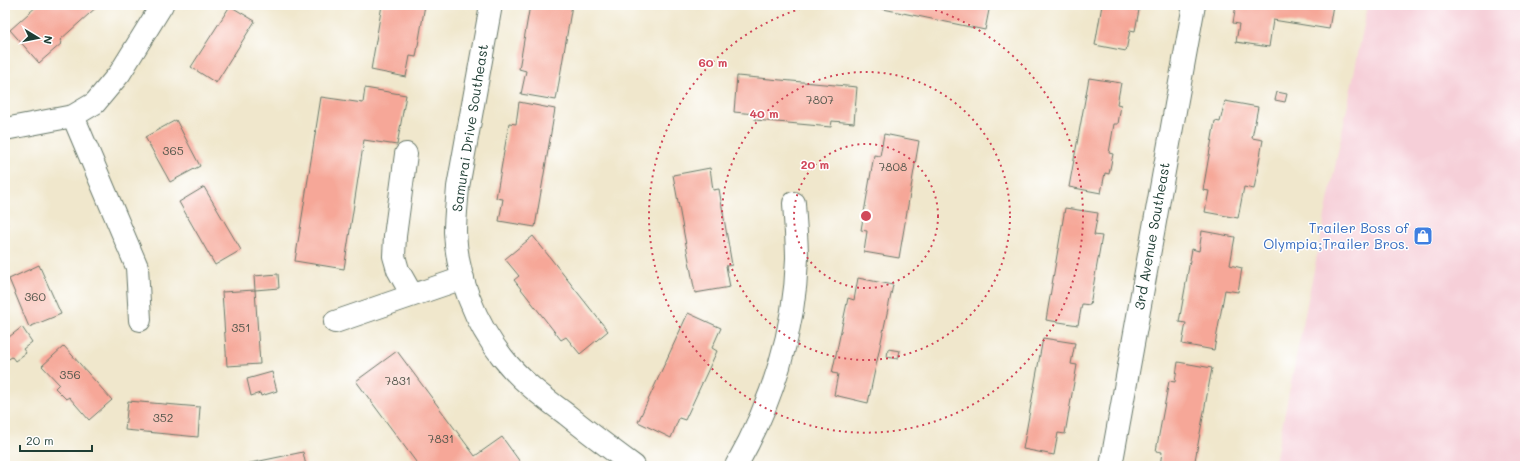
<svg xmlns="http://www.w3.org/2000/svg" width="1530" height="471" viewBox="0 0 1530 471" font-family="Mali,sans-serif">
<rect width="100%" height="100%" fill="#fff"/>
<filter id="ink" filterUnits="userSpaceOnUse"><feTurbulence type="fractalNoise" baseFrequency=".025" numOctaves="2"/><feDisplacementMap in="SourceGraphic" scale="8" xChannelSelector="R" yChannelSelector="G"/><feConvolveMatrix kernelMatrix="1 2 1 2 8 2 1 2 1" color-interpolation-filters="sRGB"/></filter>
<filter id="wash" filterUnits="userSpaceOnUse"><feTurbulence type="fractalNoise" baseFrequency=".012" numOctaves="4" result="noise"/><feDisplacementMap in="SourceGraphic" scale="16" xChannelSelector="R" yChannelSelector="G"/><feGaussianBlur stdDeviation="0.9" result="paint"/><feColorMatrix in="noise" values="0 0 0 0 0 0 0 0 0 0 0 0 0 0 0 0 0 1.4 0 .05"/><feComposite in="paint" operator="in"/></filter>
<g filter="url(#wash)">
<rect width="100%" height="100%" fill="#f0e7cc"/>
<path fill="#f6cfd8" d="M 1368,5 L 1525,5 L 1525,466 L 1274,466 Z"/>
<g id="blocks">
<path fill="#f6a798" d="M 38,5 L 99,5 L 60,40 L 62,43 L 39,63 L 10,30 Z
M 382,5 L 425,5 L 416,57 L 410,56 L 406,77 L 371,70 Z
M 530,5 L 572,5 L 556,100 L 521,94 L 526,71 L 519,69 Z
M 864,5 L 990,5 L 985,30 Z
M 1102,5 L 1135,5 L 1135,10 L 1139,10 L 1135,31 L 1130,30 L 1126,51 L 1095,45 Z
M 1236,5 L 1333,5 L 1329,29 L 1273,20 L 1269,47 L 1236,42 L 1239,24 L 1233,23 Z
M 230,6 L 255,21 L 216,83 L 191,67 Z
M 737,76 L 857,87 L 854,123 L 832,121 L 831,127 L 755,120 L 755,114 L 734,112 Z
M 1089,78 L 1121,83 L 1117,104 L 1121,105 L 1118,124 L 1114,124 L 1109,153 L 1113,154 L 1109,174 L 1105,173 L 1101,193 L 1069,187 Z
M 365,88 L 406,95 L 397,145 L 364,140 L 344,269 L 295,261 L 321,97 L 363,103 Z
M 1277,92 L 1287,94 L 1285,102 L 1275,100 Z
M 1225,101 L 1258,107 L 1252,138 L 1263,140 L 1254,189 L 1244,187 L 1238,218 L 1205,212 L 1209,191 L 1203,190 L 1215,121 L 1220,122 Z
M 519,102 L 555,109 L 535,227 L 499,221 L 503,199 L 496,198 L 509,123 L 516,124 Z
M 176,120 L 200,166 L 170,182 L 145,137 Z
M 884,134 L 919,141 L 899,258 L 864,252 L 867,231 L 861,230 L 874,155 L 880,156 Z
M 710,168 L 713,190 L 719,189 L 732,265 L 726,266 L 730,287 L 695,293 L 673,175 Z
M 204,187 L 241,250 L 215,265 L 179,202 Z
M 1065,208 L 1098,213 L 1094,235 L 1102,236 L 1090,305 L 1082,304 L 1078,325 L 1046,320 Z
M 5,212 L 8,226 L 7,226 L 8,236 L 5,237 Z
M 1202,231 L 1235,237 L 1230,265 L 1242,268 L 1238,292 L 1225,290 L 1214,350 L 1182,344 L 1186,323 L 1179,322 L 1192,249 L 1199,251 Z
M 533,236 L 608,331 L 580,354 L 566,337 L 561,340 L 514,280 L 519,276 L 505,259 Z
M 39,265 L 61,314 L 29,327 L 9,279 Z
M 278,274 L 279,288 L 255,290 L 254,276 Z
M 858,278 L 893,285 L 868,403 L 834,395 L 838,374 L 832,373 L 848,298 L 854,300 Z
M 255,290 L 260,364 L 227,366 L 222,292 Z
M 688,313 L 721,328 L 712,348 L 717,351 L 685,420 L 679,418 L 671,438 L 638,422 Z
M 22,327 L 32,342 L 23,349 L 26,353 L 15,361 L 12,357 L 5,361 L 5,340 Z
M 1043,338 L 1075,343 L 1071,364 L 1077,365 L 1065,434 L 1058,433 L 1054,455 L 1023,449 Z
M 64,346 L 112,400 L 89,420 L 69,397 L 66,399 L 55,388 L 59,384 L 42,366 Z
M 888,349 L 900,351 L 898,359 L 887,357 Z
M 397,351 L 475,456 L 502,437 L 523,466 L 419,466 L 356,381 Z
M 1178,362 L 1212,368 L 1194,466 L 1160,466 L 1162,452 L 1156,451 L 1169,381 L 1175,382 Z
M 272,372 L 277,391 L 261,396 L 260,393 L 251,396 L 247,379 Z
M 128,401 L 200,407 L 198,437 L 125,430 Z
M 303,452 L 306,466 L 241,466 L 241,465 Z"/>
</g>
</g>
<g filter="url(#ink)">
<use href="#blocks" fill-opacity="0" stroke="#687869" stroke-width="1"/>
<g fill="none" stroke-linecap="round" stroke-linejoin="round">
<defs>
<path id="minor" d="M 491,5 L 458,187 C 457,202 455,217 455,232 C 457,277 475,323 503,358 C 520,380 543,397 566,414 C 588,432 611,449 634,466
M 73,116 L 137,267 L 140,320
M 5,129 L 73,116 L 95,103 L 120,73 L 162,5
M 406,154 L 395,236 L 394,256 L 398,270 L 412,295
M 335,322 L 463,278
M 736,466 C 772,403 795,331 797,258 C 797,240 795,221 794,203
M 1111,466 L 1194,5"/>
</defs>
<use href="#minor" stroke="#687869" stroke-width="24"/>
<use href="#minor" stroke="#fff" stroke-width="22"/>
</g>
</g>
<g fill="none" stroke="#d1495b" stroke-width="2" stroke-dasharray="2 4">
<circle cx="866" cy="216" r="72"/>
<circle cx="866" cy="216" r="144"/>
<path d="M918 5A217 217 0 1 1 814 5"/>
</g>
<defs>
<symbol id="shop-square" viewBox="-11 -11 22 22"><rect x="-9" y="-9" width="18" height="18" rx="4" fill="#3f7fe0" stroke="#fff"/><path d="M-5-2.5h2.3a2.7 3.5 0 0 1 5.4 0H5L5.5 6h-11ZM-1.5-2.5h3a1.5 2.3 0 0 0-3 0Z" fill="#fff"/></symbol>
</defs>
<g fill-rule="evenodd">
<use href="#shop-square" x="1412" y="225" width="22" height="22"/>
</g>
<g text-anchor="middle" stroke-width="3" stroke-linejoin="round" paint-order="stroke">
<g font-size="12" fill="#55584d">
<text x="820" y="104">7807</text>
<text x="173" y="155">365</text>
<text x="893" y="171">7808</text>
<text x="35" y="301">360</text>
<text x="241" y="332">351</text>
<text x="70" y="379">356</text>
<text x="398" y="385">7831</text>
<text x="163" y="422">352</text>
<text x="441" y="443">7831</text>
</g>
<g font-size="14" fill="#1f3d34" stroke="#fff">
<text transform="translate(470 128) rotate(-81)" y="5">Samurai Drive Southeast</text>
<text transform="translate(1152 236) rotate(-80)" y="5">3rd Avenue Southeast</text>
</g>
<g font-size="14" fill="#366cbe" stroke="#fff" text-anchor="end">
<text x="1409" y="233">Trailer Boss of<tspan x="1409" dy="16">Olympia;Trailer Bros.</tspan></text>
</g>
</g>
<circle cx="866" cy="216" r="6" fill="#d1495b" stroke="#fff" stroke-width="2"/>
<g font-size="12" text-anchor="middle" font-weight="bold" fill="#d1495b" stroke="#fff" stroke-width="3" stroke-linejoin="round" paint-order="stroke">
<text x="713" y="67">60 m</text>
<text x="764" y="118">40 m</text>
<text x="815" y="169">20 m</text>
</g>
<rect width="1530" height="471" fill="none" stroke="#fff" stroke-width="20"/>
<g transform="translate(38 38) rotate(100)" stroke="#ffffff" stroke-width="3" paint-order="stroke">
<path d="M0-3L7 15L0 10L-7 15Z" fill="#1f3d34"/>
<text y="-6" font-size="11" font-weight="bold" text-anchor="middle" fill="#1f3d34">N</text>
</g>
<path d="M20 445v6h72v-6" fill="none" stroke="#1f3d34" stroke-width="2"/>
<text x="26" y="445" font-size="12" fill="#1f3d34" stroke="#ffffff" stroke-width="3" paint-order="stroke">20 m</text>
</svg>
